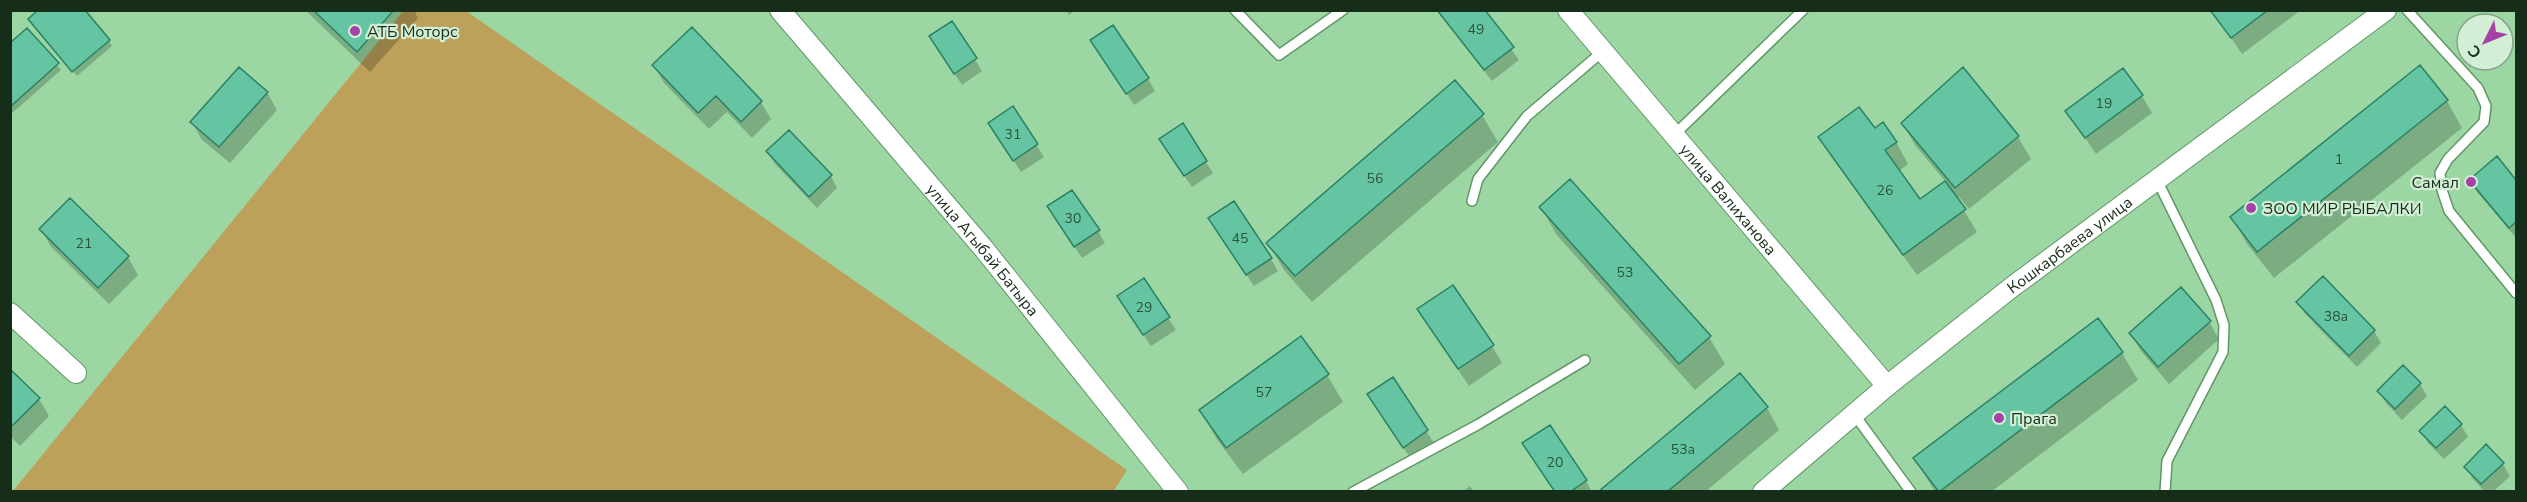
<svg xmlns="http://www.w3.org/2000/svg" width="2527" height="502" viewBox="0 0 2527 502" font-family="'Nunito Sans',sans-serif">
<rect width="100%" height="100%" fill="#9cd7a3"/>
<path fill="#bda059" d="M 404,10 L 466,11 L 1127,470 L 1114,491 L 13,491 Z"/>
<path fill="#0003" d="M 305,10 L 414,10 L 418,18 L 370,72 Z
M 1066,10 L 1075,10 L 1069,15 Z
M 1437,10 L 1483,10 L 1519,60 L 1492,81 Z
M 2212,10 L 2301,10 L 2242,54 Z
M 30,20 L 109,40 L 112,46 L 77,76 Z
M 952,23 L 982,71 L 962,85 L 938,49 Z
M 692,29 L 761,102 L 771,119 L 752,138 L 727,112 L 709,129 L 664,83 L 654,65 Z
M 27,30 L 61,70 L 10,115 L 10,45 Z
M 1099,52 L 1148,79 L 1155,91 L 1134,105 Z
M 2420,67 L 2447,101 L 2462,128 L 2274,278 L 2247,244 L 2232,217 Z
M 1963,70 L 2018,137 L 2031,159 L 1969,209 L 1959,197 L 1957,199 L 1977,232 L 1917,275 L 1833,159 L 1820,137 L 1874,130 L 1896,142 L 1908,164 L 1899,171 L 1920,201 L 1946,182 L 1915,145 L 1903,124 Z
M 267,92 L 277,110 L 230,163 L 202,140 L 192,122 Z
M 2142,96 L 2152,113 L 2096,154 L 2067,111 Z
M 1013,108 L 1044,157 L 1021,172 L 997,135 Z
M 1482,115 L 1498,142 L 1312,302 L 1284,270 L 1268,243 Z
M 768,152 L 831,176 L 837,188 L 817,208 L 775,164 Z
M 1168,152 L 1206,162 L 1213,173 L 1192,187 Z
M 2496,158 L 2516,182 L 2516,238 L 2477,192 L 2470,180 Z
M 70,200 L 128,257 L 138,275 L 109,304 L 51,247 L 41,229 Z
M 1541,207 L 1709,337 L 1725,364 L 1695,390 L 1556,234 Z
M 1056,219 L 1098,231 L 1105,243 L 1082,258 Z
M 1217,231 L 1271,259 L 1278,271 L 1254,286 Z
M 2323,278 L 2374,331 L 2381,343 L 2357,367 L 2305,314 L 2298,302 Z
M 1144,281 L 1176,330 L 1151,346 L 1126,309 Z
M 2098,320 L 2122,353 L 2138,380 L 1991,492 L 1935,492 L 1915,459 Z
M 2209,322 L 2219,339 L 2169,384 L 2141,351 L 2131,334 Z
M 1429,327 L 1492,346 L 1502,363 L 1469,386 Z
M 10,371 L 39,399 L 49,416 L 20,446 L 10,436 Z
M 1327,375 L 1343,402 L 1243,474 L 1216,438 L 1201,411 Z
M 1393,379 L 1434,443 L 1411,459 L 1376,407 Z
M 2420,384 L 2427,396 L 2402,420 L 2386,403 L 2379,391 Z
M 1767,408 L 1779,430 L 1705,492 L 1601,492 Z
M 2461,425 L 2468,437 L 2444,459 L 2428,443 L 2421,431 Z
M 1550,427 L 1586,481 L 1592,492 L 1555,492 Z
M 2486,446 L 2503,464 L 2510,476 L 2493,492 L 2485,492 L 2473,479 L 2466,467 Z
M 1470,486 L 1474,492 L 1462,492 Z"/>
<path fill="#65c5a2" stroke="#2a8164" stroke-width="1.5" d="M 38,10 L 85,10 L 110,40 L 72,72 L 28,19 Z
M 313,10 L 394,10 L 357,52 Z
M 1437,10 L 1485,10 L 1514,47 L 1484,70 Z
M 2210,10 L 2268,10 L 2231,38 Z
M 952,21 L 977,58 L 954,74 L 929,36 Z
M 1113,25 L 1149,78 L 1126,94 L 1090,40 Z
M 692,27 L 762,101 L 741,122 L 716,96 L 698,113 L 652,65 Z
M 27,28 L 59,63 L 10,107 L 10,43 Z
M 2420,65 L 2448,100 L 2257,252 L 2230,217 Z
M 239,67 L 268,92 L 219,147 L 190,122 Z
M 1963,67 L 2019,136 L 1955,188 L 1901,123 Z
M 2123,68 L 2143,95 L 2085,138 L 2065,111 Z
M 1455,80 L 1484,114 L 1295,276 L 1266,243 Z
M 1013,106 L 1038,144 L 1013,161 L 988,123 Z
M 1859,107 L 1875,128 L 1883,122 L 1897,142 L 1885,150 L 1920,199 L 1945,181 L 1966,209 L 1903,255 L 1818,137 Z
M 1183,123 L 1207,161 L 1184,176 L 1159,139 Z
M 789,130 L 832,175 L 809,197 L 766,151 Z
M 2497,156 L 2516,180 L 2516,222 L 2509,228 L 2469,180 Z
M 1570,179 L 1711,336 L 1679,364 L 1539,207 Z
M 1072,190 L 1100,230 L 1074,247 L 1047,206 Z
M 70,198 L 129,256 L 98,288 L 39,229 Z
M 1234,201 L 1272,258 L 1246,275 L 1208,218 Z
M 2323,276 L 2375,330 L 2349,356 L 2296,302 Z
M 1144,278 L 1170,317 L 1143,335 L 1117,296 Z
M 1453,285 L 1494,345 L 1458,369 L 1417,309 Z
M 2181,287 L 2211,321 L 2158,367 L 2129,333 Z
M 2098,318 L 2123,352 L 1939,492 L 1913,458 Z
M 1301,336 L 1329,374 L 1226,448 L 1199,410 Z
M 2403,365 L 2421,383 L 2395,409 L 2377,391 Z
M 10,369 L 40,398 L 10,428 Z
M 1740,373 L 1768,407 L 1667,492 L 1598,492 Z
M 1393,377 L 1428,430 L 1403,448 L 1367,394 Z
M 2445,406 L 2462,424 L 2436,448 L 2419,431 Z
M 1550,425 L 1587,480 L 1570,492 L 1555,492 L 1522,443 Z
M 2486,444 L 2504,463 L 2481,484 L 2464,467 Z"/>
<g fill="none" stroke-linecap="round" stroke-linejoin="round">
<defs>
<path id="service" d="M 1235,10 L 1279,55 L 1343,10
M 2407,10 L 2478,88 L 2486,106 L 2484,122 L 2448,159 L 2440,173 L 2442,190 L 2449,211 L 2516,293
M 1673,136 L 1803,10
M 2157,180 L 2216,300 L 2224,325 L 2223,352 L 2167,461 L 2165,492
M 1472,201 L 1478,179 L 1527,116 L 1602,52
M 1854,414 L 1911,492
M 1353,492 L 1479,424 L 1585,360"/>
<g id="minor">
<path id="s1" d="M 780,10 L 984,249 L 1178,492"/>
<path id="s2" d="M 1568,10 L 1887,386"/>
<path d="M 10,313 L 76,373"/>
<path id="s3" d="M 1763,492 L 1887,386 L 2012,287 L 2386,10"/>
</g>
</defs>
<use href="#service" stroke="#5f9767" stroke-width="12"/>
<use href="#minor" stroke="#5f9767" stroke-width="22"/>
<use href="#service" stroke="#fff" stroke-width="9"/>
<use href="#minor" stroke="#fff" stroke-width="20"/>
</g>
<g fill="#a641a6" stroke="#d2efd5" stroke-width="2">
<circle cx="355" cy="31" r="6"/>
<circle cx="2471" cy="182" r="6"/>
<circle cx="2251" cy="208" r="6"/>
<circle cx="1999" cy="418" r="6"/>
</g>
<g text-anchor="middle" stroke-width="4.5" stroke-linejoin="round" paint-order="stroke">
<g font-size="14" fill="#2a533b">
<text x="1476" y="34">49</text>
<text x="2104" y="108">19</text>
<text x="1013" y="139">31</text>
<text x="2339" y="164">1</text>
<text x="1375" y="183">56</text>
<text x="1885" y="195">26</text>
<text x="1073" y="223">30</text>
<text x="1240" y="243">45</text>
<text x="84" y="248">21</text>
<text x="1625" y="277">53</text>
<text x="1144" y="312">29</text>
<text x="2336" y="321">38а</text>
<text x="1264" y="397">57</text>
<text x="1683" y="454">53а</text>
<text x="1555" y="467">20</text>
</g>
<g font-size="16" fill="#162d19" stroke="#d2efd5" text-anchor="start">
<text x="367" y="37">АТБ Моторс</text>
<text x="2459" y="188" text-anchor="end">Самал</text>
<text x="2263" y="214">ЗОО МИР РЫБАЛКИ</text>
<text x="2011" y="424">Прага</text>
</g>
<g font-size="16" fill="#162d19" stroke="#d2efd5">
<text dy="6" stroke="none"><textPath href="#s2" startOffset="248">улица Валиханова</textPath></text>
<text dy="6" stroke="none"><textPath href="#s3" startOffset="394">Кошкарбаева улица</textPath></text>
<text dy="6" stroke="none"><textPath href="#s1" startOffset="314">улица Агыбай Батыра</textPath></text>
</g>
</g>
<rect width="2527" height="502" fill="none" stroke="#162d19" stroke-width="24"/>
<g transform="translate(2485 42) rotate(227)"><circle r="28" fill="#d2efd5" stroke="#87a18a" stroke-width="1.5"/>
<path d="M0-4.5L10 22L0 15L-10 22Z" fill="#a641a6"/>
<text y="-9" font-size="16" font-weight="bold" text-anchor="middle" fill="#162d19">С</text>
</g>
</svg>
